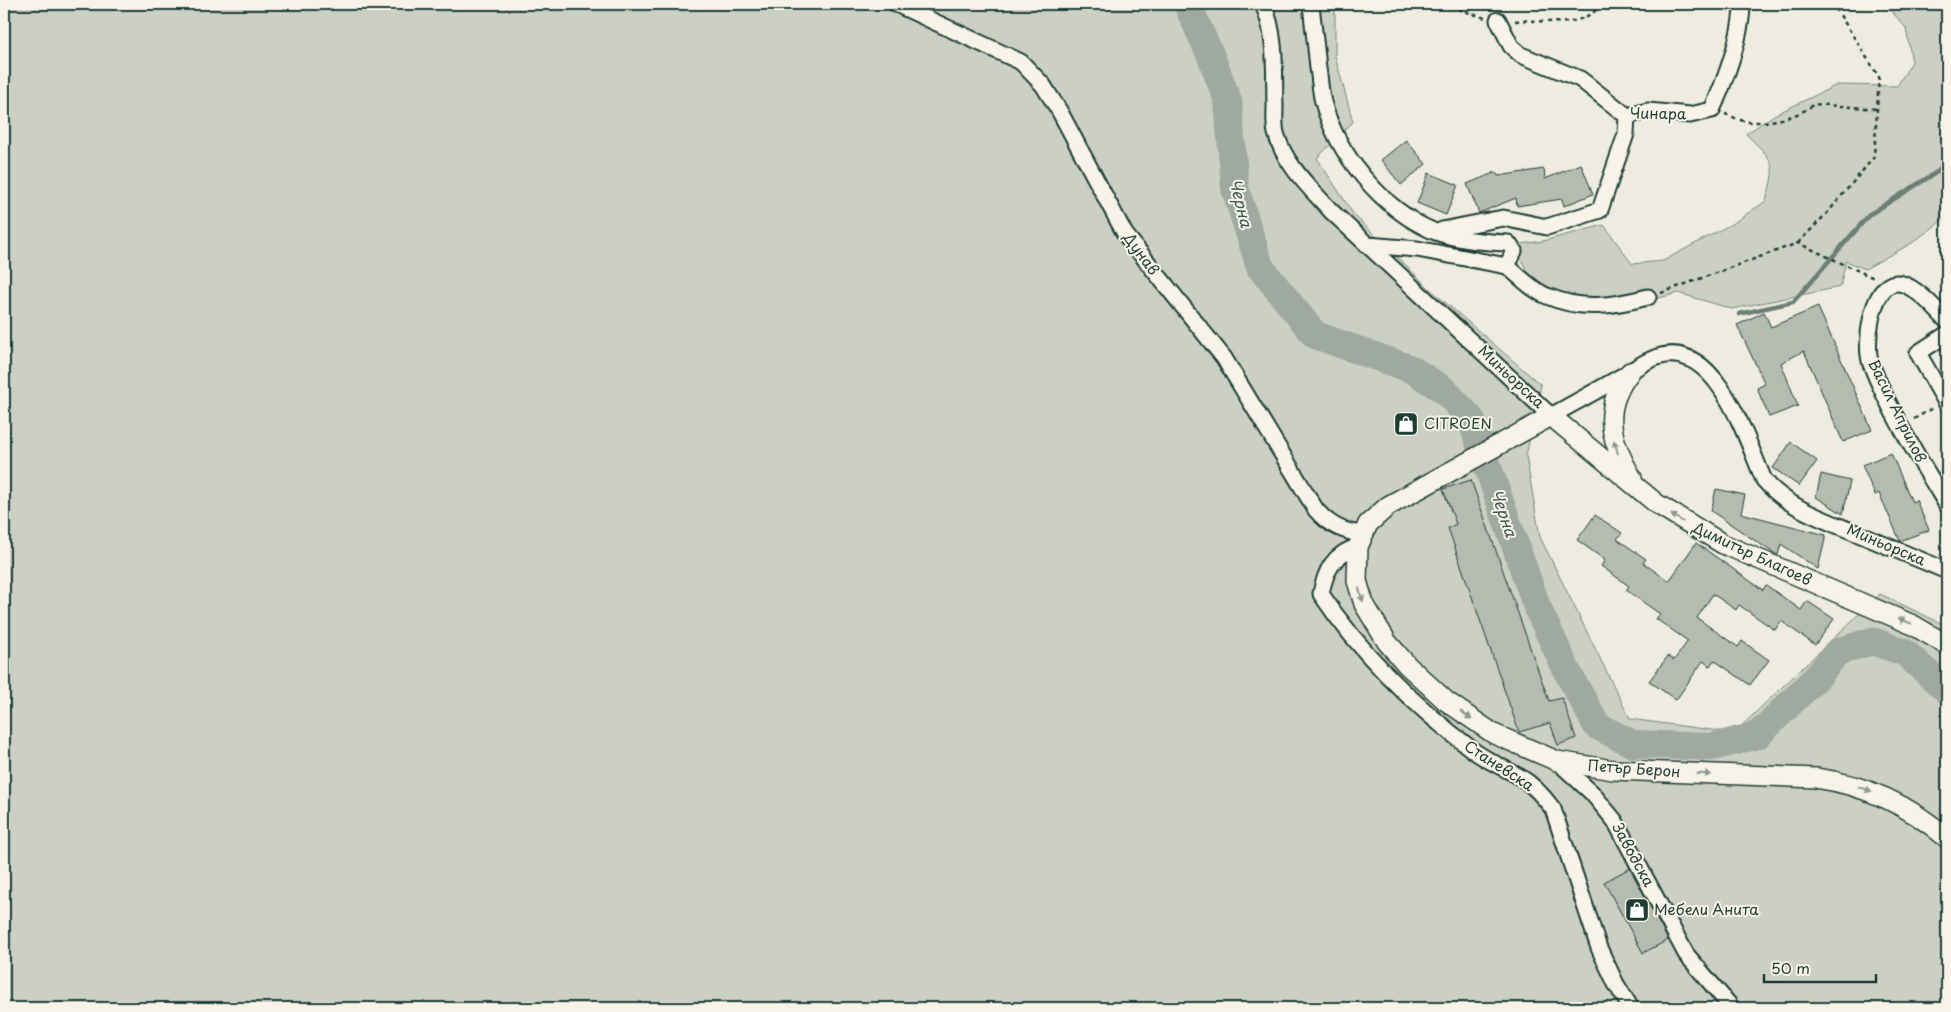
<svg xmlns="http://www.w3.org/2000/svg" width="1951" height="1012" viewBox="0 0 1951 1012" font-family="'Playpen Sans',sans-serif">
<rect width="100%" height="100%" fill="#eeece1"/>
<filter id="ink" filterUnits="userSpaceOnUse"><feTurbulence type="fractalNoise" baseFrequency=".02" numOctaves="2"/><feDisplacementMap in="SourceGraphic" scale="10" xChannelSelector="R" yChannelSelector="G"/><feConvolveMatrix kernelMatrix="1 2 1 2 8 2 1 2 1" color-interpolation-filters="sRGB"/></filter>
<g filter="url(#ink)">
<path fill="#cccfc4" stroke="#76867c" d="M 4,4 L 1335,4 L 1335,56 L 1353,122 L 1317,158 L 1354,215 L 1431,290 L 1541,385 L 1526,456 L 1540,537 L 1630,719 L 1734,733 L 1880,594 L 1947,626 L 1947,1008 L 4,1008 Z
M 1885,4 L 1947,4 L 1947,217 L 1912,243 L 1865,269 L 1846,261 L 1840,287 L 1732,309 L 1678,293 L 1620,308 L 1598,305 L 1546,288 L 1528,272 L 1513,245 L 1543,241 L 1604,225 L 1632,264 L 1663,261 L 1735,222 L 1766,201 C 1777,162 1775,162 1746,134 L 1774,115 L 1837,85 L 1897,86 L 1912,62 L 1906,28 Z"/>
<g fill="none" stroke-linecap="round" stroke-linejoin="round">
<path stroke="#6c7e74" stroke-width="4.5" d="M 1739,314 L 1793,302 L 1870,214 L 1937,172 L 1947,162"/>
<path stroke="#9fa99f" stroke-width="28" d="M 1187,4 L 1210,54 L 1228,101 L 1235,188 L 1260,267 L 1315,335 L 1411,369 L 1444,390 L 1471,419 L 1537,607 L 1568,673 L 1597,726 L 1633,744 L 1713,747 L 1758,735 L 1819,675 L 1837,652 L 1872,641 L 1904,652 L 1947,690"/>
</g>
<path fill="#b5bbb0" stroke="#1f3d34" d="M 1406,140 L 1426,164 L 1401,185 L 1381,160 Z
M 1581,164 L 1593,194 L 1564,206 L 1562,199 L 1517,206 L 1516,198 L 1479,213 L 1467,184 L 1496,172 L 1498,176 L 1544,169 L 1545,179 Z
M 1429,173 L 1458,185 L 1446,215 L 1417,203 Z
M 1818,307 L 1872,430 L 1843,442 L 1804,351 L 1781,363 L 1798,406 L 1769,417 L 1757,388 L 1765,384 L 1737,325 L 1764,312 L 1771,327 Z
M 1791,442 L 1817,461 L 1799,486 L 1773,468 Z
M 1891,453 L 1912,502 L 1916,500 L 1929,530 L 1900,541 L 1879,493 L 1875,495 L 1862,465 Z
M 1821,474 L 1850,481 L 1843,514 L 1816,497 Z
M 1471,480 L 1549,701 L 1562,698 L 1576,738 L 1558,745 L 1550,723 L 1519,732 L 1448,528 L 1456,524 L 1443,489 Z
M 1716,489 L 1745,495 L 1741,513 L 1826,535 L 1818,569 L 1781,544 L 1778,555 L 1772,552 L 1711,511 Z
M 1595,515 L 1622,533 L 1617,539 L 1646,559 L 1643,563 L 1669,581 L 1696,543 L 1763,590 L 1766,585 L 1801,610 L 1807,601 L 1834,619 L 1815,645 L 1781,621 L 1775,630 L 1739,605 L 1736,610 L 1713,594 L 1697,618 L 1738,647 L 1742,641 L 1769,660 L 1750,685 L 1714,660 L 1710,666 L 1703,661 L 1676,700 L 1649,681 L 1668,656 L 1674,660 L 1688,641 L 1656,619 L 1660,614 L 1626,590 L 1629,586 L 1601,566 L 1605,560 L 1577,540 Z
M 1630,868 L 1668,940 L 1643,953 L 1604,882 Z"/>
<g fill="none" stroke-linecap="round" stroke-linejoin="round">
<defs>
<path id="minor" d="M 896,4 L 1021,62 L 1043,85 L 1060,112 L 1125,234 L 1224,358 L 1316,510 C 1329,525 1343,532 1363,534
M 1263,4 C 1277,35 1274,73 1275,106 C 1275,115 1274,125 1276,133 C 1284,164 1311,189 1331,211 L 1551,416 C 1576,402 1600,389 1624,375 C 1637,368 1647,359 1661,356 C 1718,342 1747,442 1764,480 C 1788,509 1828,521 1861,535 C 1890,547 1919,559 1947,571
M 1311,4 C 1313,25 1316,46 1318,68 C 1320,79 1320,91 1323,102 C 1337,154 1382,209 1433,231 C 1457,240 1483,242 1508,243 L 1514,251 L 1507,266 C 1519,276 1532,290 1547,296 C 1582,311 1613,306 1648,297
M 1498,20 L 1511,46 L 1521,55 L 1580,79 L 1627,116
M 1627,116 L 1648,111 L 1690,115 L 1712,110 C 1725,81 1742,35 1742,4
M 1442,230 L 1503,218 L 1547,227 L 1600,210 L 1626,134 L 1627,116
M 1367,245 L 1417,249 L 1507,266
M 1947,321 C 1937,310 1912,282 1896,283 C 1871,285 1864,346 1871,364 C 1889,411 1921,462 1947,505
M 1947,334 L 1918,353 L 1947,404
M 1358,547 C 1334,553 1325,571 1321,594 C 1361,654 1417,708 1474,751 C 1489,762 1505,768 1520,777 C 1534,785 1544,797 1553,809 L 1599,948 L 1616,984 L 1631,1008
M 1557,761 L 1592,793 L 1615,821 L 1686,954 L 1732,1008"/>
<path id="major" d="M 1630,372 C 1601,409 1610,440 1632,478
M 1947,645 L 1913,625 L 1723,544 L 1657,504 L 1551,416 L 1388,506 L 1368,524 L 1358,547 L 1357,581 L 1364,604 L 1387,642 L 1407,665 L 1446,701 L 1494,734 L 1557,761 L 1613,770 L 1816,778 C 1865,785 1909,805 1947,838"/>
</defs>
<use href="#minor" stroke="#1f3d34" stroke-width="19"/>
<use href="#major" stroke="#1f3d34" stroke-width="22"/>
<path stroke="#1f3d34" stroke-width="2.5" stroke-dasharray="4 4" stroke-linecap="butt" d="M 1443,4 L 1485,18
M 1515,21 C 1549,18 1574,33 1603,4
M 1725,114 C 1733,117 1743,122 1751,122 C 1772,123 1799,117 1814,104 L 1877,109
M 1798,243 L 1829,211 L 1874,157 L 1879,77 L 1833,4
M 1661,293 L 1798,243 L 1876,279
M 1914,419 L 1933,408"/>
<use href="#minor" stroke="#f7f3e8" stroke-width="15"/>
<use href="#major" stroke="#f7f3e8" stroke-width="19"/>
</g>
<defs><path id="oneway-solid" d="M-6-.8H1V-3.2L6.5 0L1 3.2V.8H-6Z" transform="scale(1.25)"/></defs>
<g fill="#8b988e">
<use href="#oneway-solid" transform="translate(1616 447) rotate(-107)"/>
<use href="#oneway-solid" transform="translate(1677 518) rotate(-148)"/>
<use href="#oneway-solid" transform="translate(1361 595) rotate(73)"/>
<use href="#oneway-solid" transform="translate(1905 621) rotate(-157)"/>
<use href="#oneway-solid" transform="translate(1466 715) rotate(35)"/>
<use href="#oneway-solid" transform="translate(1704 774) rotate(2)"/>
<use href="#oneway-solid" transform="translate(1865 789) rotate(20)"/>
</g>
</g>
<defs>
<symbol id="shop-square" viewBox="-11 -11 22 22"><rect x="-9" y="-9" width="18" height="18" rx="4" fill="#1f3d34" stroke="#f7f3e8"/><path d="M-5-2.5h2.3a2.7 3.5 0 0 1 5.4 0H5L5.5 6h-11ZM-1.5-2.5h3a1.5 2.3 0 0 0-3 0Z" fill="#fff"/></symbol>
</defs>
<g fill-rule="evenodd">
<use href="#shop-square" x="1392" y="410" width="28" height="28"/>
<use href="#shop-square" x="1623" y="896" width="28" height="28"/>
</g>
<g text-anchor="middle" stroke-width="4" stroke-linejoin="round" paint-order="stroke">
<g font-size="15" fill="#1f3d34" stroke="#f7f3e8">
<text transform="translate(1658 114) rotate(1)" y="5">Чинара</text>
<text transform="translate(1141 254) rotate(54)" y="5">Дунав</text>
<text transform="translate(1511 377) rotate(43)" y="5">Миньорска</text>
<text transform="translate(1897 411) rotate(64)" y="5">Васил Априлов</text>
<text transform="translate(1886 545) rotate(23)" y="5">Миньорска</text>
<text transform="translate(1752 554) rotate(25)" y="5">Димитър Благоев</text>
<text transform="translate(1499 766) rotate(33)" y="5">Станевска</text>
<text transform="translate(1634 769) rotate(4)" y="5">Петър Берон</text>
<text transform="translate(1633 855) rotate(61)" y="5">Заводска</text>
</g>
<g font-size="15" fill="#1f3d34" stroke="#f7f3e8" text-anchor="start">
<text x="1424" y="429">CITROEN</text>
<text x="1654" y="915">Мебели Анита</text>
</g>
<g font-size="16" font-style="italic" fill="#3f584f" stroke="#f7f3e8">
<text transform="translate(1241 203) rotate(76)" y="6">Черна</text>
<text transform="translate(1504 513) rotate(71)" y="6">Черна</text>
</g>
</g>
<rect width="1951" height="1012" fill="none" stroke="#f7f3e8" stroke-width="20"/>
<rect x="10" y="10" width="1931" height="992" fill="none" stroke="#1f3d34" stroke-width="2" filter="url(#ink)"/>
<path d="M1764 974v8h112v-8" fill="none" stroke="#1f3d34" stroke-width="2.5"/>
<text x="1771" y="974" font-size="15" fill="#1f3d34" stroke="#f7f3e8" stroke-width="4" paint-order="stroke">50 m</text>
</svg>
